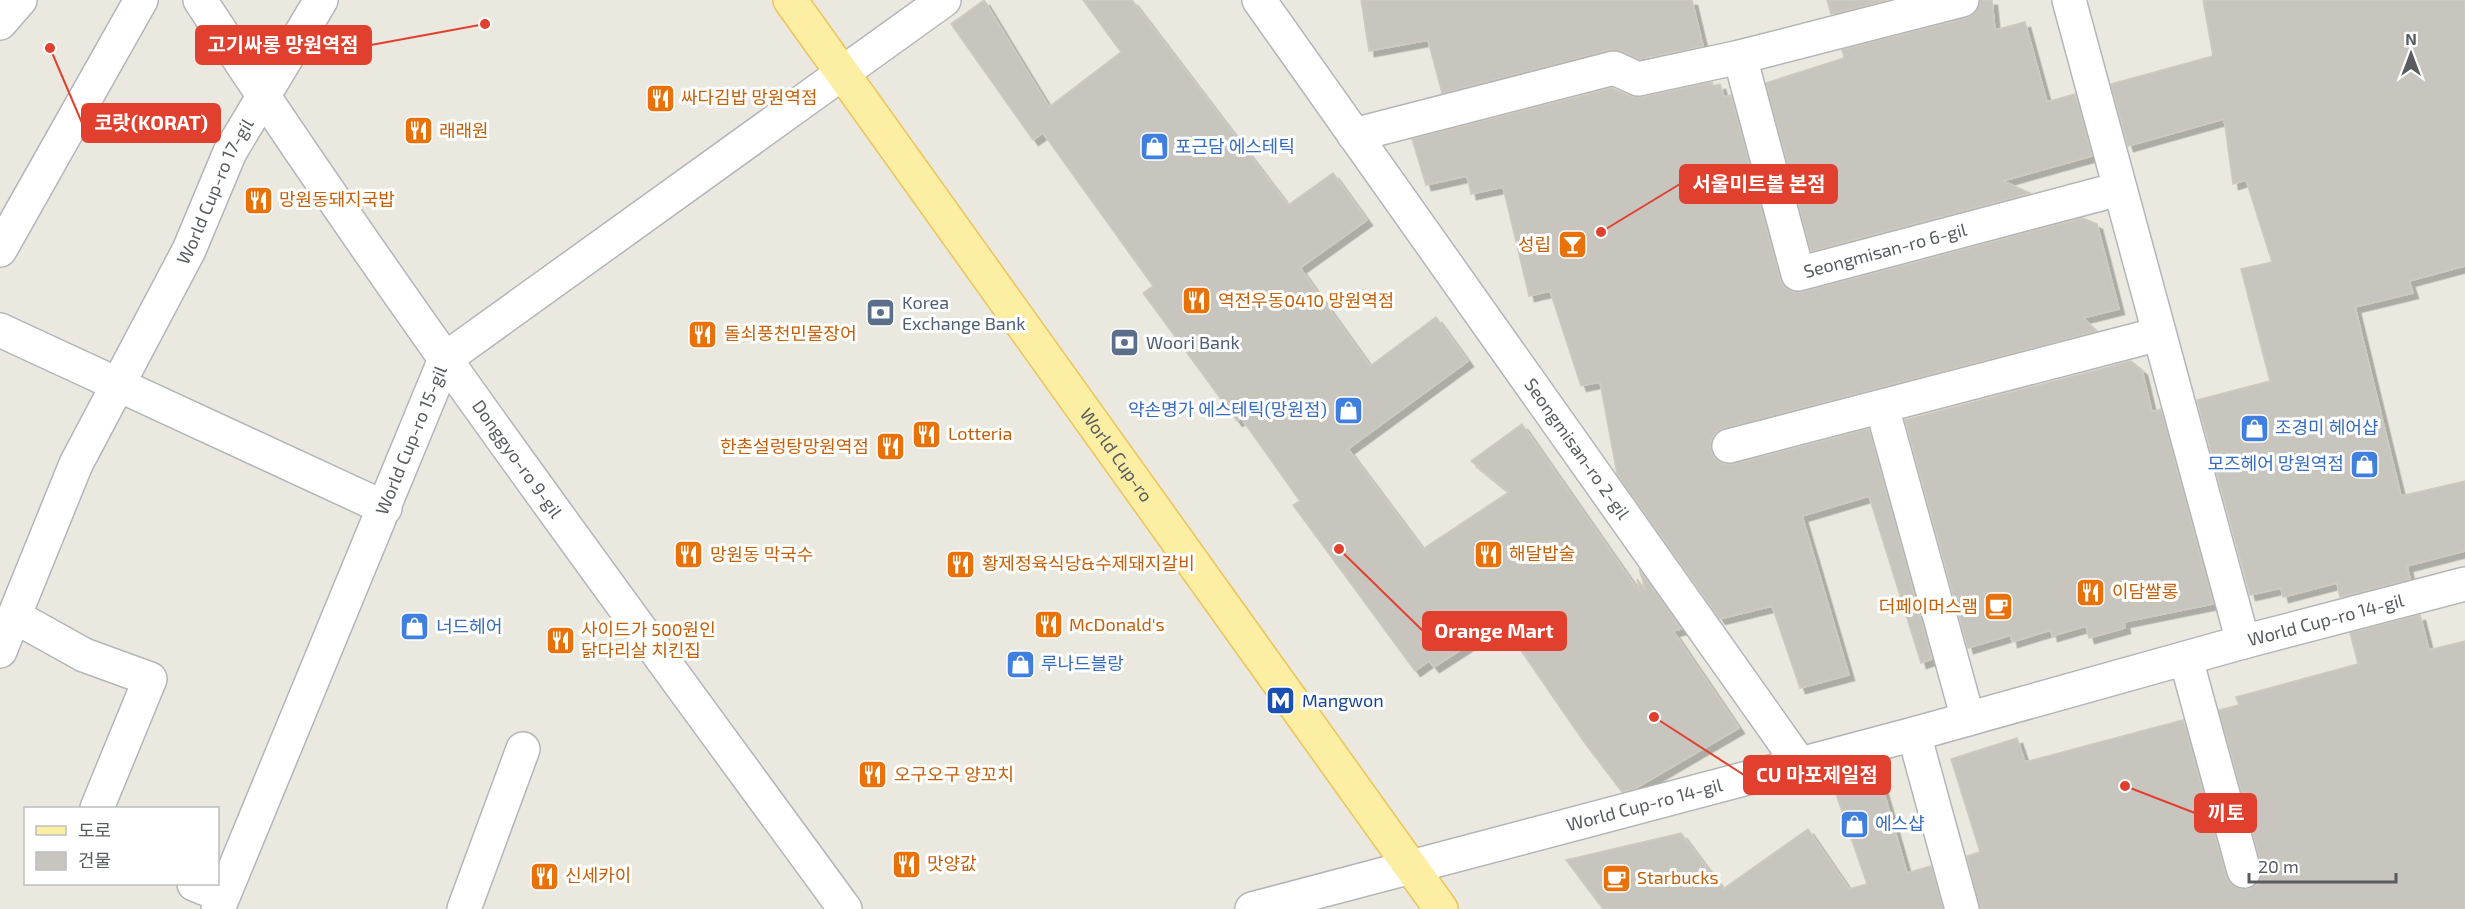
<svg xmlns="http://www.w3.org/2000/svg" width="2465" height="909" viewBox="0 0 2465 909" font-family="'Exo 2','Noto Sans KR',sans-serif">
<defs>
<filter id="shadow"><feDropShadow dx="5.5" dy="5.5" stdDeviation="0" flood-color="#0004"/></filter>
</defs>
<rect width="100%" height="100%" fill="#ebe9df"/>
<path fill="#c8c5bf" stroke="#cfcabe" stroke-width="1.5" filter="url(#shadow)" d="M 984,0 L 1049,107 L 1121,52 L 1083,0 L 1132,0 L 1288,205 L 1333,173 L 1367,220 L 1300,268 L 1370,366 L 1436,317 L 1468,361 L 1348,449 L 1423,549 L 1509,492 L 1471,461 L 1522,424 L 1640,593 L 1637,579 L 1646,591 L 1639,569 L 1681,629 L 1673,631 L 1739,728 L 1636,788 L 1622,792 L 1584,742 L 1502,623 L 1434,667 L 1429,661 L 1415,671 L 1293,505 L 1300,501 L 1241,418 L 1237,421 L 1143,293 L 1153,286 L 1043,133 L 1033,140 L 951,24 Z
M 1361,0 L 1692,0 L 1703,46 L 1640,59 L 1622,51 L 1609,50 L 1442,93 L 1428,40 L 1369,51 Z
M 1827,0 L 1887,0 L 1831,14 Z
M 1980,0 L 1992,0 L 1995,30 L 2025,22 L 2047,102 L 2075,94 L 2092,156 L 2003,181 L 2030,193 L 1811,251 L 1766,83 L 1844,58 L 1842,50 L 1967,18 L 1975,13 Z
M 2203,0 L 2465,0 L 2465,266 L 2409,281 L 2413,293 L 2355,307 L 2401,496 L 2465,481 L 2465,551 L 2407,566 L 2410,579 L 2340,597 L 2337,583 L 2283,597 L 2281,588 L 2250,595 L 2197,400 L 2270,381 L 2241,269 L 2272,262 L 2246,180 L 2233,184 L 2224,119 L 2128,146 L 2111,84 L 2213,56 Z
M 1712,82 L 1713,86 L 1720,84 L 1724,97 L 1731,95 L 1780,279 L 1784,287 L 1793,292 L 1803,292 L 2083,218 L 2097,224 L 2119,309 L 2083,318 L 2097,331 L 1724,428 L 1716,432 L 1711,440 L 1711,450 L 1715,459 L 1723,464 L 1733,464 L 1869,429 L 1932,659 L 1921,663 L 1869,496 L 1802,516 L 1849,675 L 1800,688 L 1772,606 L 1720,619 L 1617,474 L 1600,382 L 1581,386 L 1550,291 L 1529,296 L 1503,187 L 1471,194 L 1467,176 L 1426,185 L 1412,139 L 1612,88 L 1630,96 L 1642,97 Z
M 2131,361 L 2142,370 L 2152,412 L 2161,409 L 2213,604 L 2124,622 L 2125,628 L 2089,638 L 2086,626 L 2052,636 L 2051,630 L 2012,642 L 2011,635 L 1968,648 L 1905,420 Z
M 2420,615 L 2429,650 L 2465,641 L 2465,909 L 1980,909 L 1967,856 L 1980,852 L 1951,759 L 2017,738 L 2025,762 L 2183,720 L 2226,876 L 2230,884 L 2239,889 L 2249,889 L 2257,885 L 2262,876 L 2262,866 L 2219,710 L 2239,705 L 2236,697 L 2358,664 L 2350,633 Z
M 1881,782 L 1907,873 L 1931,866 L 1943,909 L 1603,909 L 1566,860 L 1681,833 L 1723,889 L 1808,829 L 1849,889 L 1867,884 L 1836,794 Z"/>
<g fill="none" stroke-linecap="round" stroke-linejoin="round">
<defs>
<g id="minor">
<path id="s1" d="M 200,0 C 403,311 626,609 845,909"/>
<path id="s2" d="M 1259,0 L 1799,763"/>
<path d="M 2069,0 L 2243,642"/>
<path d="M 0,23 L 20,0"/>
<path id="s3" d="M 1740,57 L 1798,274 L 2119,189"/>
<path d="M 1354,135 L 1614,68 L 1638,79 L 1740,57 L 1962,0"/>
<path d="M 0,250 L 141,0"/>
<path d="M 0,330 L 385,508"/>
<path d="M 1882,407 L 1968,719"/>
<path d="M 1729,446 L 2159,334"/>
<path d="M 14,616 L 84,655 L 150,679 L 97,808"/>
<path id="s4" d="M 0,651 L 76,464 L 189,250 L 230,152 L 321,0"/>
<path d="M 2186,659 L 2244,871"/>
<path d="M 1914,734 L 1962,909"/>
<path d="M 194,884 L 223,896"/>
<path id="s5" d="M 218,909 L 445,359 L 944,0"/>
<path d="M 464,909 L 523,749"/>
<path id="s6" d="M 1252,909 L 1914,734 L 2243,642 L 2465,584"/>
</g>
<g id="major">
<path id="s7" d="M 790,0 L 1441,909"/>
</g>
</defs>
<use href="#minor" stroke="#b2b6ba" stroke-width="36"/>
<use href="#major" stroke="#ebc458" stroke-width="36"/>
<use href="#minor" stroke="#fff" stroke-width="33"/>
<use href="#major" stroke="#fcefa4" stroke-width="33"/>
</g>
<defs>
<symbol id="restaurant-square" viewBox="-11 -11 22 22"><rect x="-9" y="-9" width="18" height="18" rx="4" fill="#e8710a" stroke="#fff"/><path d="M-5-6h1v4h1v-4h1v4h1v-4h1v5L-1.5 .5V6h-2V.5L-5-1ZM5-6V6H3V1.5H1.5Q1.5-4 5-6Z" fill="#fff"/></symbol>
<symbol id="shop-square" viewBox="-11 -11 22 22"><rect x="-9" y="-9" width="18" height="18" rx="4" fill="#3f7fe0" stroke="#fff"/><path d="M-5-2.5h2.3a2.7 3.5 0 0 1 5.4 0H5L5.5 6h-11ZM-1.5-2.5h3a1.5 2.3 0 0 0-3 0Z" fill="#fff"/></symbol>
<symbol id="bar-square" viewBox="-11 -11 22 22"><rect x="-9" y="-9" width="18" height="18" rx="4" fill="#e8710a" stroke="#fff"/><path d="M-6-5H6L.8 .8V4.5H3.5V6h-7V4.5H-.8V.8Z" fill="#fff"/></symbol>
<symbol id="bank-square" viewBox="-11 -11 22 22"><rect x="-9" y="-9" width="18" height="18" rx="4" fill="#5c6f8a" stroke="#fff"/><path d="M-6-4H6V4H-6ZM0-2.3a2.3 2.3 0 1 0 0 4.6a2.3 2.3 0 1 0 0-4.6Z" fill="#fff"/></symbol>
<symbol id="cafe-square" viewBox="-11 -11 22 22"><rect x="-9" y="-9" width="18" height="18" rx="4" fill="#e8710a" stroke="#fff"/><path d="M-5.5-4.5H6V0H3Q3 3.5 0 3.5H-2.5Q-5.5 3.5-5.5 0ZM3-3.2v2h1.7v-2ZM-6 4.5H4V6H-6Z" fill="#fff"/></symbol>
<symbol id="metro-square" viewBox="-11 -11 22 22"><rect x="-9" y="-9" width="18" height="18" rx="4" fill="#1a4fb4" stroke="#fff"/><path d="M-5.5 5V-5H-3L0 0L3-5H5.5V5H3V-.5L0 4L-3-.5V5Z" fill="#fff"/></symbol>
</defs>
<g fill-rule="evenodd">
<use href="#restaurant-square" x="644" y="82" width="33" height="33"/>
<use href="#restaurant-square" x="402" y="114" width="33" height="33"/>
<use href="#shop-square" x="1138" y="130" width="33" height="33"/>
<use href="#restaurant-square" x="242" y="184" width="33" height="33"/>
<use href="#bar-square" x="1556" y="228" width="33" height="33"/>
<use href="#restaurant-square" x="1180" y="284" width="33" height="33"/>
<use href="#bank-square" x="864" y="296" width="33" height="33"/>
<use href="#restaurant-square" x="686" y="318" width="33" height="33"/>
<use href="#bank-square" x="1108" y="326" width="33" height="33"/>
<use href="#shop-square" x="1332" y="394" width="33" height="33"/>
<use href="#shop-square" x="2238" y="412" width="33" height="33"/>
<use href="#restaurant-square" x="910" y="418" width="33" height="33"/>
<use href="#restaurant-square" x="874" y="430" width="33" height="33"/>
<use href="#shop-square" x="2348" y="448" width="33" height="33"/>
<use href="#restaurant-square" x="1472" y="538" width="33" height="33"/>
<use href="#restaurant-square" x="672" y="538" width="33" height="33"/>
<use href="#restaurant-square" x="944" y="548" width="33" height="33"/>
<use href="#restaurant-square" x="2074" y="576" width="33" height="33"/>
<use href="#cafe-square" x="1982" y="590" width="33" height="33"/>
<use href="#restaurant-square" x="1032" y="608" width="33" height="33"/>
<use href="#shop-square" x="398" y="610" width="33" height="33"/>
<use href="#restaurant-square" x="544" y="624" width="33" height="33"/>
<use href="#shop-square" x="1004" y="648" width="33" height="33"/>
<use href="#metro-square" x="1264" y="684" width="33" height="33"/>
<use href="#restaurant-square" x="856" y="758" width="33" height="33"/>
<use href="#shop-square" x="1838" y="808" width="33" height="33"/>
<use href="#restaurant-square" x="890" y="848" width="33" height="33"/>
<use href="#restaurant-square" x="528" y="860" width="33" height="33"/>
<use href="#cafe-square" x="1600" y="862" width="33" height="33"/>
</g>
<g text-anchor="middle" stroke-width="6" stroke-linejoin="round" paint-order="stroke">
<g font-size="18" fill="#c56008" stroke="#fff" text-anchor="start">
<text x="681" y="104">싸다김밥 망원역점</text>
<text x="439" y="137">래래원</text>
<text x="279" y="206">망원동돼지국밥</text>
<text x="1551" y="251" text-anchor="end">성립</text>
<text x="1218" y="307">역전우동0410 망원역점</text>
<text x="724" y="340">돌쇠풍천민물장어</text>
<text x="948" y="440">Lotteria</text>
<text x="869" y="453" text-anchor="end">한촌설렁탕망원역점</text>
<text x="1509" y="560">해달밥술</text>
<text x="710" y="561">망원동 막국수</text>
<text x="982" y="570">황제정육식당&amp;수제돼지갈비</text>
<text x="2112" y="598">이담쌀롱</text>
<text x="1978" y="613" text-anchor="end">더페이머스램</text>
<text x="1069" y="631">McDonald's</text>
<text x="581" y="636">사이드가 500원인<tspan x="581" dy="21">닭다리살 치킨집</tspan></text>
<text x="894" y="781">오구오구 양꼬치</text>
<text x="927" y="870">맛양값</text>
<text x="565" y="882">신세카이</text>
<text x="1637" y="884">Starbucks</text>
</g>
<g font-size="18" fill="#366cbe" stroke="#fff" text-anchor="start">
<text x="1175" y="153">포근담 에스테틱</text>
<text x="1327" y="416" text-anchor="end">약손명가 에스테틱(망원점)</text>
<text x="2275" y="434">조경미 헤어샵</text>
<text x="2344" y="470" text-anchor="end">모즈헤어 망원역점</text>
<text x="436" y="633">너드헤어</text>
<text x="1041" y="670">루나드블랑</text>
<text x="1875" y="830">에스샵</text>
</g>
<g font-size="18" fill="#585c60" stroke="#fff">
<text dy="6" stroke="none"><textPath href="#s4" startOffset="508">World Cup-ro 17-gil</textPath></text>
<text dy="6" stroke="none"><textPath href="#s3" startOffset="315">Seongmisan-ro 6-gil</textPath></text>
<text dy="6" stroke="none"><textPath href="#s5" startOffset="507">World Cup-ro 15-gil</textPath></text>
<text dy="6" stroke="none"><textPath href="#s2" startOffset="550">Seongmisan-ro 2-gil</textPath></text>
<text dy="6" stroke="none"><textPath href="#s7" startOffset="560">World Cup-ro</textPath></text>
<text dy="6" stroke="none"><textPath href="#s1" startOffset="558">Donggyo-ro 9-gil</textPath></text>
<text dy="6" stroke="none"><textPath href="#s6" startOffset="1112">World Cup-ro 14-gil</textPath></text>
<text dy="6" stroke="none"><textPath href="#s6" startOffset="406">World Cup-ro 14-gil</textPath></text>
</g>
<g font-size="18" fill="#4e5e75" stroke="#fff" text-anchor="start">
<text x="902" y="309">Korea<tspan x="902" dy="21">Exchange Bank</tspan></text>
<text x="1146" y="349">Woori Bank</text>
</g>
<g font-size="18" fill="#164399" stroke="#fff" text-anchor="start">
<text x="1302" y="707">Mangwon</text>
</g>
</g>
<path fill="none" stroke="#e2402f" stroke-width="2" d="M485 24L371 45M50 48L82 123M1601 232L1680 184M1339 549L1423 631M1654 717L1744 775M2125 786L2195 813"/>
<g fill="#e2402f" stroke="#fff" stroke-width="2">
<circle cx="485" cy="24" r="6"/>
<circle cx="50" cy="48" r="6"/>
<circle cx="1601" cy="232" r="6"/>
<circle cx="1339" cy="549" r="6"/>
<circle cx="1654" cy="717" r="6"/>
<circle cx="2125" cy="786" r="6"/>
</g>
<g fill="#e2402f" stroke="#e2402f" stroke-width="2">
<rect x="196" y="26" width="175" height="38" rx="6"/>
<rect x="82" y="104" width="138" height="38" rx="6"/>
<rect x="1680" y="165" width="157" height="38" rx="6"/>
<rect x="1423" y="612" width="143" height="38" rx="6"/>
<rect x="1744" y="756" width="146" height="38" rx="6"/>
<rect x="2195" y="794" width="61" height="38" rx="6"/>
</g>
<g font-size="20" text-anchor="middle" font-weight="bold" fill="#fff">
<text x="283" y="52">고기싸롱 망원역점</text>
<text x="151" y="130">코랏(KORAT)</text>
<text x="1759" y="191">서울미트볼 본점</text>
<text x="1494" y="638">Orange Mart</text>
<text x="1817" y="782">CU 마포제일점</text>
<text x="2226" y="820">끼토</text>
</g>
<rect x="24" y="807" width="195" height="78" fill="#ffffff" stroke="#bcbebf" stroke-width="1.5"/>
<rect x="36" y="826" width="30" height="9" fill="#fcefa4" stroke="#bcbebf" stroke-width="1.5"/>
<text x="78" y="837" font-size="18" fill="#585c60">도로</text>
<rect x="36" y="852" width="30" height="18" fill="#c8c5bf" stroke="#bcbebf" stroke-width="1.5"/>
<text x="78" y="867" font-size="18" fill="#585c60">건물</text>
<g transform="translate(2411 54)" stroke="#ffffff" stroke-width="4.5" paint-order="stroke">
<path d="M0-4.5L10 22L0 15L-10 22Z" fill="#585c60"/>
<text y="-9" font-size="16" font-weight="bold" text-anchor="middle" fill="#585c60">N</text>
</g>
<path d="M2249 873v9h147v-9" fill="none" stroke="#585c60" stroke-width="3"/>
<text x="2258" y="873" font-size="18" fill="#585c60" stroke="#ffffff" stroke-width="4.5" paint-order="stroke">20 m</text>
</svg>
